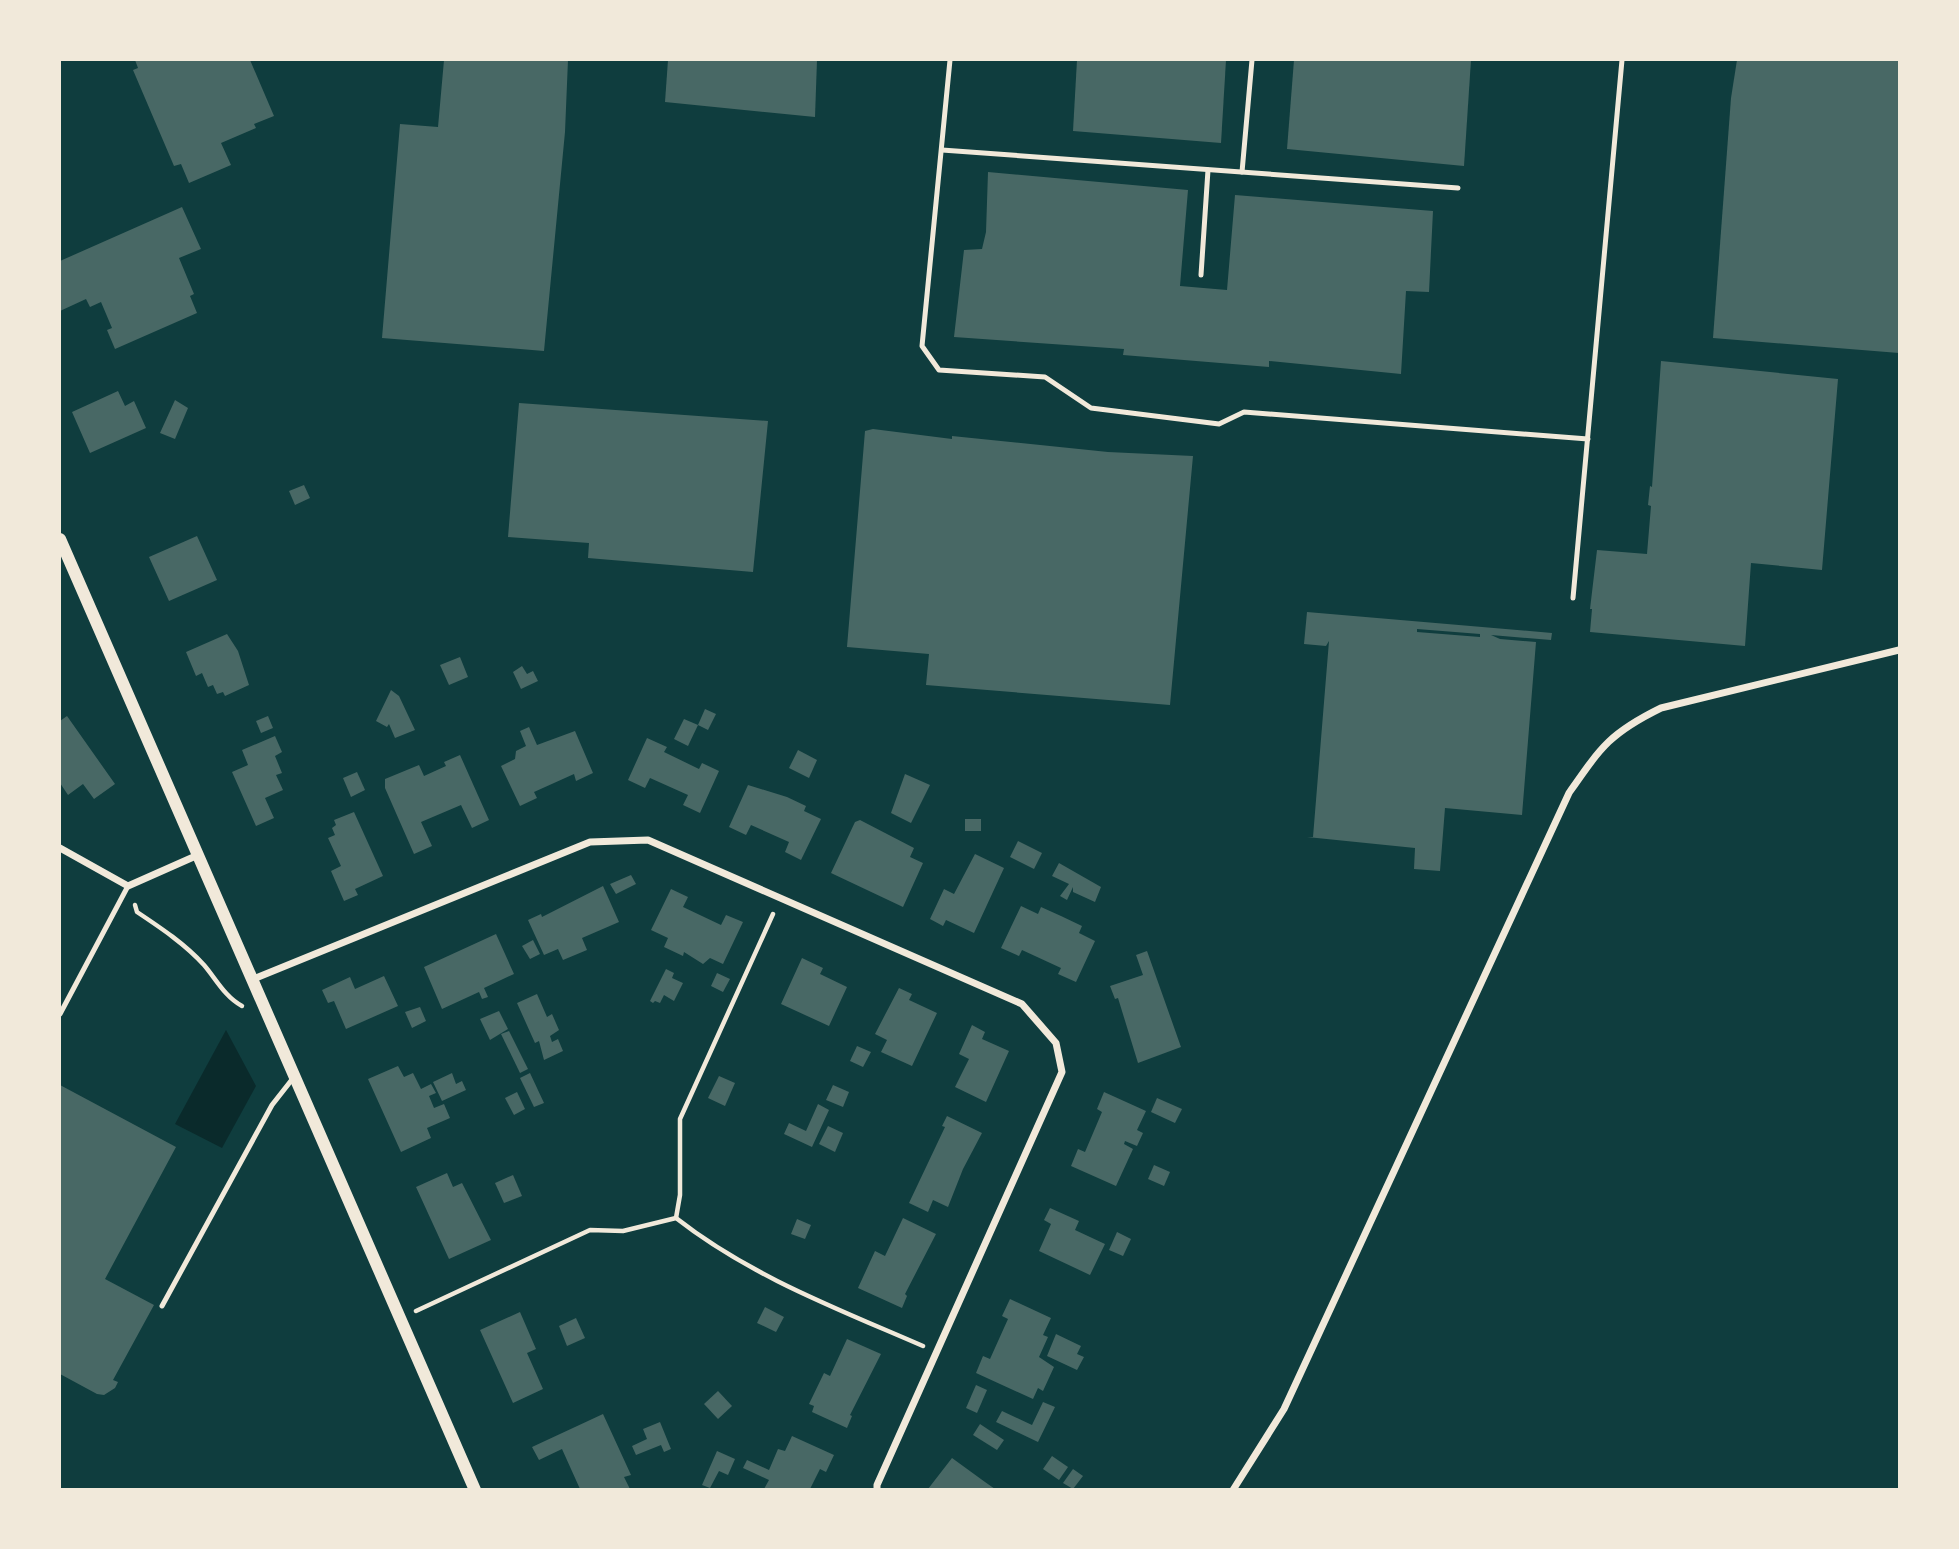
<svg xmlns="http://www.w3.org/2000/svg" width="1959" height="1549" viewBox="0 0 1959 1549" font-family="'Nunito Sans',sans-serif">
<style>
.water{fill:#0a2a2b}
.building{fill:#486865;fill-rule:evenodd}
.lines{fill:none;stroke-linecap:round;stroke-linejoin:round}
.path{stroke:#f1e9da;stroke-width:4.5}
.service{stroke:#f1e9da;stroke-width:5}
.minor{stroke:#f1e9da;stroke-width:7}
.tertiary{stroke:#f1e9da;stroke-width:12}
</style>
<rect width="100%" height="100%" fill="#0f3d3e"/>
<polygon class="water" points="226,1030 256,1086 222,1148 175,1124"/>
<g class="building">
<polygon points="135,60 250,60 274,116 254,124 256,128 221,143 231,165 189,183 181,164 174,166 133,70 138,68"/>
<polygon points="444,60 568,60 565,132 544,351 382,338 400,124 438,127"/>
<polygon points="668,60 817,60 815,117 665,102"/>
<polygon points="1077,60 1226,60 1221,143 1073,131"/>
<polygon points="1294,60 1471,60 1464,166 1287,149"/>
<polygon points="1737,60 1899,60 1899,353 1713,338 1731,98"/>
<polygon points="988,172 1188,190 1180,286 1227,290 1235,195 1433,211 1429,292 1406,291 1401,374 1269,361 1269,367 1123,355 1124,349 954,337 964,250 982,249 986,232"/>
<polygon points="182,207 201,249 179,258 194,294 190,296 197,313 115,349 107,330 112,328 101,302 90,307 86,299 60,311 60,261"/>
<polygon points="1661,361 1838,379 1822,570 1751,563 1745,646 1590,632 1592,609 1590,609 1597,550 1647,554 1651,506 1648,505 1650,486 1652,487"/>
<polygon points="118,391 125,406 134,401 146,428 90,453 72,412"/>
<polygon points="175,400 188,408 175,439 160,433"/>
<polygon points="519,403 768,421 753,572 588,558 589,543 508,537"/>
<polygon points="873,429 952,439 952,436 1108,452 1193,456 1170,705 926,685 929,654 847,647 865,431"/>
<polygon points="304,485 310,498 295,505 289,491"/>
<polygon points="197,536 217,580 169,601 149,557"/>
<path d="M1307 612 1552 633 1551 640 1491 635 1500 639 1536 642 1522 815 1445 808 1440 871 1414 869 1415 848 1307 837H1313L1329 641 1326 646 1304 644ZM1417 629 1480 634V637L1417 632Z"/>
<polygon points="227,634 238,651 249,685 225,696 223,692 217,694 213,685 208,687 202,673 196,676 186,652"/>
<polygon points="460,657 468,677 449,685 440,665"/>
<polygon points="522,666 527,674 533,671 538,681 521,689 513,672"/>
<polygon points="391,690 399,696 415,730 395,738 389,724 387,727 376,721"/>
<polygon points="705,709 716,714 708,730 698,725"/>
<polygon points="67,716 115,784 94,799 83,784 68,795 60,783 60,721"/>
<polygon points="268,716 273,728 261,733 256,721"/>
<polygon points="684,719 698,725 688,746 674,739"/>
<polygon points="529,727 537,745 575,731 593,773 576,781 574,774 534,792 537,798 520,806 501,766 515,759 516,751 526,746 520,731"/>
<polygon points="275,736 282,752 275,756 282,773 276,775 283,790 265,798 274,818 256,826 232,772 248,765 242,750"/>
<polygon points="647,738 667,747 664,752 699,769 702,763 719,771 700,813 683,805 688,795 650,778 645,788 628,780"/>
<polygon points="798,750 817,760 809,778 789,768"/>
<polygon points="460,755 489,820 472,828 461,805 421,822 432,846 414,854 385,788 385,779 419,765 424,776 446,766 444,762"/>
<polygon points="357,772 365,790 351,797 343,778"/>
<polygon points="905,774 930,785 911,823 891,813"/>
<polygon points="748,785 787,797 806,806 804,811 821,819 801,860 785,852 789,842 751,825 746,835 729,827"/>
<polygon points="354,812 383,876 355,889 358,895 344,901 331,871 341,866 328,838 335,835 332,828 336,825 334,820"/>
<rect x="965" y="819" width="16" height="12"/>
<polygon points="860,820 914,848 910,857 923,863 903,907 831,873 855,822"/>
<polygon points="1018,841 1042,853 1034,869 1010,857"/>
<polygon points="975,854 1004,868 974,933 946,920 943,926 930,919 944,889 954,894"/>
<polygon points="1059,863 1101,887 1095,902 1073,892 1073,887 1067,900 1060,896 1069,884 1052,876"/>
<polygon points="631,875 636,884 616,894 610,884"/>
<polygon points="603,886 619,922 582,938 587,950 563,960 558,949 544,955 528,920 541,914 542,917"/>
<polygon points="671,889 688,897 683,907 721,925 726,915 743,922 723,964 710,958 703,964 684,952 683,956 664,947 668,938 651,930"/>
<polygon points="1021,906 1038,914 1041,907 1061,916 1082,926 1079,933 1095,941 1076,982 1058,974 1061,968 1022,950 1019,956 1001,948"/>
<polygon points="496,934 514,974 484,988 488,997 482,999 479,992 442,1009 424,967"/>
<polygon points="533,940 540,954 530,959 522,946"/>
<polygon points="1147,951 1181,1047 1138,1063 1118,998 1115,999 1110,986 1143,975 1136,955"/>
<polygon points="802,958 823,968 820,974 847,987 829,1026 781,1004"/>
<polygon points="666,969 674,973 672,978 683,983 674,1001 664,995 660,1003 655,1001 653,1003 650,1001"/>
<polygon points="717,973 730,979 723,992 711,986"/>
<polygon points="384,976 398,1006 346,1029 334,1001 328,1003 322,990 350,977 355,989"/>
<polygon points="899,988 912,994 909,1000 937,1013 912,1066 881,1052 887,1040 875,1034"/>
<polygon points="537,994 547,1017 552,1014 559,1030 550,1036 552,1042 558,1039 563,1051 544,1060 539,1041 535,1043 517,1003"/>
<polygon points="420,1007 426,1021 412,1028 405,1012"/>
<polygon points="499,1011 508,1029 490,1040 480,1019"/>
<polygon points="972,1025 985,1032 982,1039 1009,1051 986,1102 955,1087 969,1059 959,1054"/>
<polygon points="509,1031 528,1069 520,1073 501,1034"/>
<polygon points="857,1046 871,1052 863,1067 850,1061"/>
<polygon points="398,1066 404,1077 413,1073 421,1089 431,1084 436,1093 429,1096 434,1108 444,1104 450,1118 427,1128 431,1138 401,1152 368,1079"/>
<polygon points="452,1073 456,1084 462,1081 466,1090 442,1101 433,1082"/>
<polygon points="530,1073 544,1103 534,1107 520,1078"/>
<polygon points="719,1076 735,1083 725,1106 708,1098"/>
<polygon points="60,1085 176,1147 105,1279 154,1305 113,1380 118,1382 115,1388 104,1395 97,1394 60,1374"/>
<polygon points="833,1085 849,1092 843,1107 826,1100"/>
<polygon points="517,1092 525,1109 514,1115 505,1098"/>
<polygon points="1104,1092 1146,1111 1137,1130 1143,1133 1137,1146 1125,1141 1124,1144 1133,1149 1116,1186 1071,1166 1078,1149 1085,1152 1102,1112 1097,1109"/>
<polygon points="1157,1098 1182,1109 1175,1123 1151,1112"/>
<polygon points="818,1104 829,1110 812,1147 784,1134 789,1123 806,1131"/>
<polygon points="947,1116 982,1133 963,1169 948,1207 933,1200 928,1212 909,1203 945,1127 942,1126"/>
<polygon points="828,1126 843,1133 835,1152 819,1144"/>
<polygon points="1154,1165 1170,1172 1164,1186 1148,1179"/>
<polygon points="447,1173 453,1187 462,1183 491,1240 449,1259 416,1187"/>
<polygon points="513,1175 522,1196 504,1203 495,1183"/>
<polygon points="1050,1208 1079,1221 1075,1230 1105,1244 1090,1275 1039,1251 1051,1224 1044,1220"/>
<polygon points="903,1218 936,1234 905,1294 907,1296 902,1308 858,1288 875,1251 885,1256"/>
<polygon points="797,1219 811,1225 805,1239 791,1234"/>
<polygon points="1117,1232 1131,1239 1123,1256 1109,1250"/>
<polygon points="1010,1299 1051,1318 1043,1335 1048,1337 1039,1357 1054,1367 1043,1391 1038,1388 1033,1399 976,1373 983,1356 990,1359 1008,1319 1002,1316"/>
<polygon points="765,1307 784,1317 776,1332 757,1323"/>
<polygon points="520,1312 536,1349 527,1353 543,1389 513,1403 480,1330"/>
<polygon points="576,1318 585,1338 567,1346 559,1326"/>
<polygon points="1056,1334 1081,1346 1077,1354 1084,1357 1077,1370 1047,1356"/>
<polygon points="847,1339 881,1354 850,1415 852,1416 847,1428 812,1412 814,1406 809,1404 824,1373 830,1376"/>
<polygon points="976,1385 987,1390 977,1413 966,1408"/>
<polygon points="718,1391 732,1406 718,1419 704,1404"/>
<polygon points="1043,1402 1055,1407 1038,1442 996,1422 1002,1411 1032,1425"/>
<polygon points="603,1414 631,1475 624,1477 630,1489 580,1489 562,1449 539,1460 532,1447"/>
<polygon points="660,1422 671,1449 664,1452 661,1445 636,1455 632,1446 647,1439 643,1429"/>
<polygon points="980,1424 1004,1440 997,1450 973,1435"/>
<polygon points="792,1436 834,1455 826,1472 820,1469 810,1489 764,1489 769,1480 743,1468 747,1460 769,1470 778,1449 785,1451"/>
<polygon points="717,1451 735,1459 728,1475 719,1471 710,1488 702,1485"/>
<polygon points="1052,1456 1068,1467 1059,1480 1043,1469"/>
<polygon points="952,1458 985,1482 995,1489 928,1489"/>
<polygon points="1073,1469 1083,1476 1073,1489 1063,1483"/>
</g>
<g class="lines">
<g class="path">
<path d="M135 905 137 912C161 928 185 944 204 965 216 979 225 997 242 1006"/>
<polyline points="676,1218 680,1195 680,1119 773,914"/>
<path d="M416 1311 590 1230 623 1231 676 1218C750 1276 838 1309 923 1346"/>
</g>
<g class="service">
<polyline points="950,60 922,346 939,370 1045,377 1091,408 1219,424 1244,412 1588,439"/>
<polyline points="942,150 1458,188"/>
<polyline points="1242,172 1252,60"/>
<polyline points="1201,275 1208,170"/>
<polyline points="1573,598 1622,60"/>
<polyline points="60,1014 128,886"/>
<polyline points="162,1306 272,1105 294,1077"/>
</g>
<g class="minor">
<polyline points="60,848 128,886 198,855"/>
<polyline points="251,980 590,842 648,840 1022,1004 1056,1043 1062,1072 877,1485 877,1490"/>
<path d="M1233 1490 1284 1409 1569 793C1601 747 1610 733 1661 708L1899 650"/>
</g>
<polyline class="tertiary" points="60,539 475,1490"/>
</g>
<rect width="1959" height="1549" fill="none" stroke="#f1e9da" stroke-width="122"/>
</svg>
